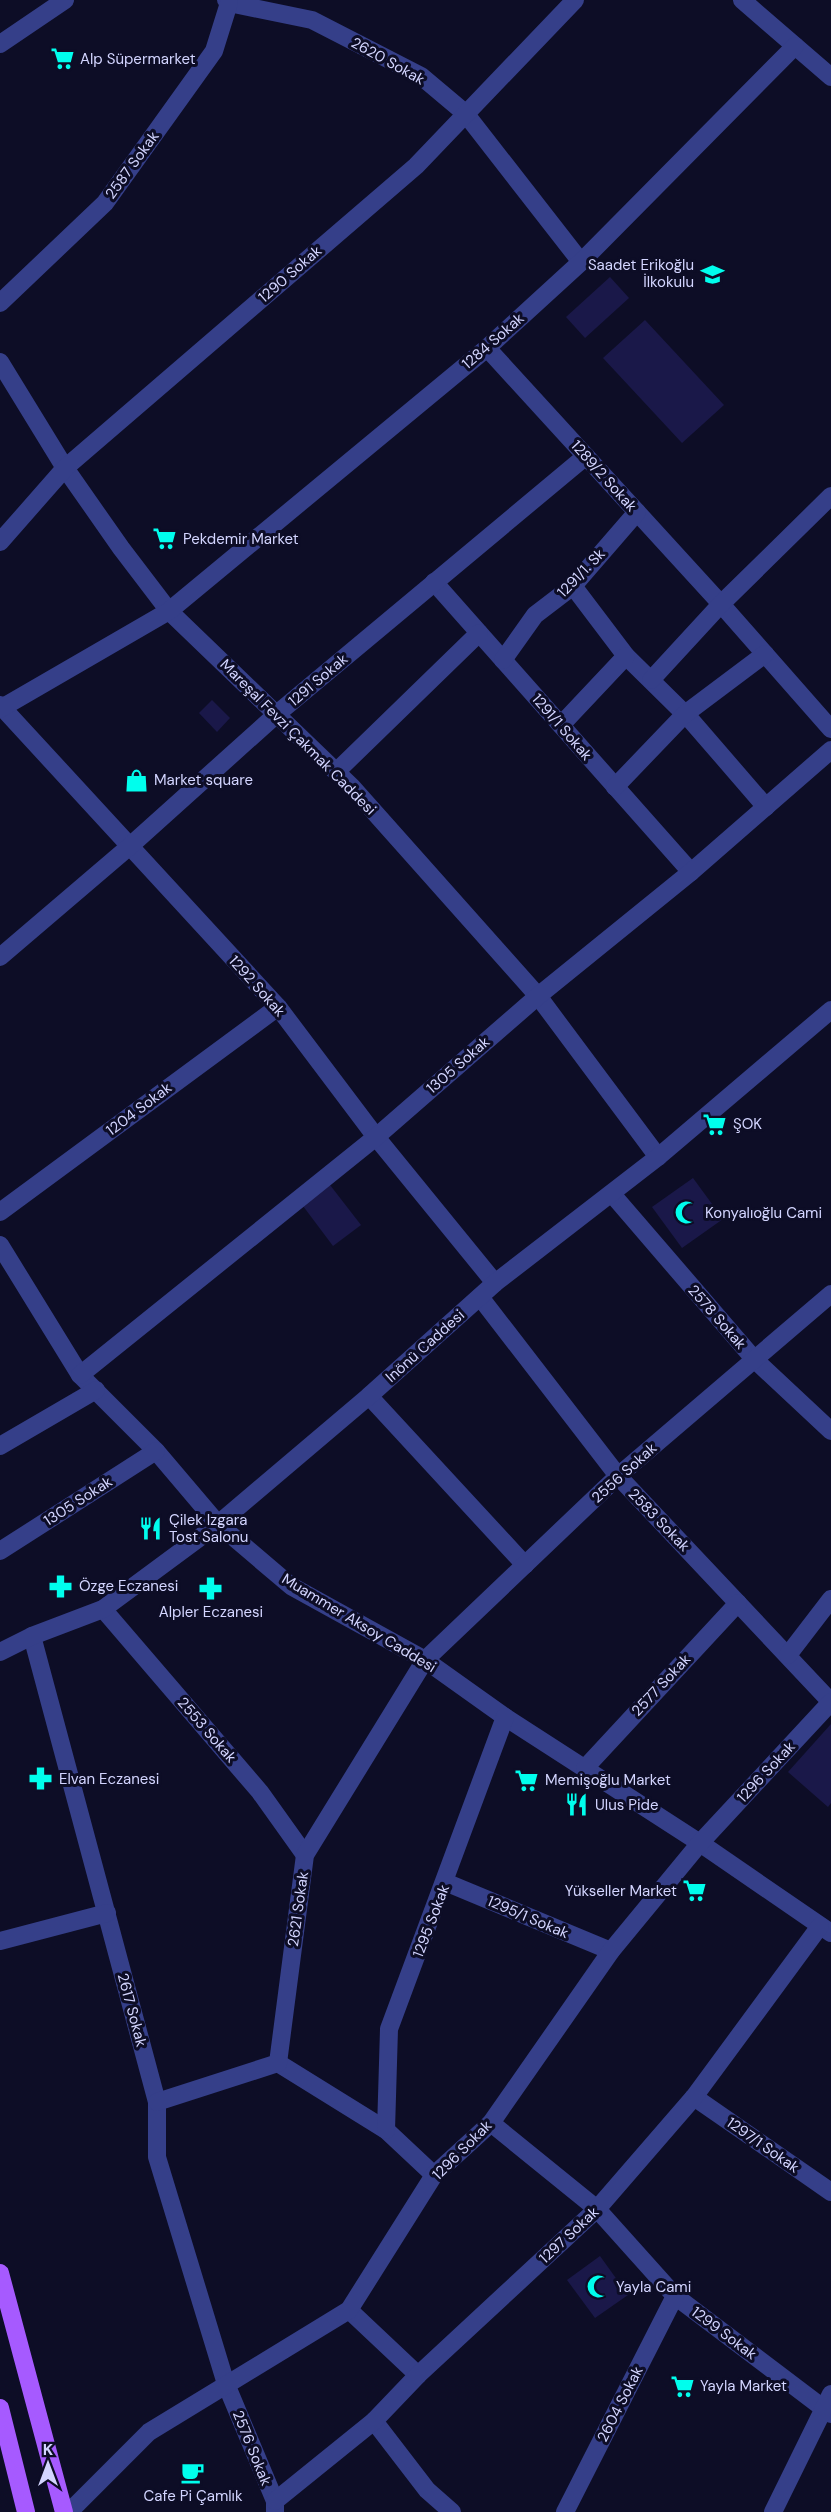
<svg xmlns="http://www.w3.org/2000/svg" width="831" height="2512" viewBox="0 0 831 2512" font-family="'DM Sans',sans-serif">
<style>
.building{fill:#1a1849}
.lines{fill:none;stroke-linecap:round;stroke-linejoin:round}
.minor{stroke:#353f89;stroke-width:18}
.major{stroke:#a65aff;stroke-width:18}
.labels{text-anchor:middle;stroke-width:6;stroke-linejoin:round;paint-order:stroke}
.poi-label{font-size:15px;fill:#d3d5ff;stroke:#0d0d26;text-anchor:start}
.street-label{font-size:15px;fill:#d3d5ff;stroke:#0d0d26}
</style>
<rect width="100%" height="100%" fill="#0d0d26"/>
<g class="building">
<polygon points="610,277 629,298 585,338 566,317"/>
<polygon points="645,320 724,405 682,443 603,358"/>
<polygon points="212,700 230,718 217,732 199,713"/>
<polygon points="693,1178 723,1219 682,1248 652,1207"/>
<polygon points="330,1185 361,1225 333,1246 303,1206"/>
<polygon points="831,1724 831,1803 828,1807 788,1772"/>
<polygon points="600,2256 628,2295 595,2318 567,2280"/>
</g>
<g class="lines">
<g class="minor">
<polyline points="226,0 229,3 312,20 421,76 465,113 581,262"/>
<polyline points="742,0 831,77"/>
<polyline points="0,44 65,0"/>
<polyline points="0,303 105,203 214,51 229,3"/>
<polyline points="487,348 721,604 831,729"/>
<polyline points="0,362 65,468 121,548 169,611 352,787 538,996 658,1157"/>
<polyline points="0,542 65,468 416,166 575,0"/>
<polyline points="434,582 691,872"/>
<polyline points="573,586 626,656 689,718 766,807"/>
<polyline points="503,660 535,615 573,586 637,512"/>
<polyline points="651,680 721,604 831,496"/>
<polyline points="0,705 278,1007 376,1137 495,1283"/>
<polyline points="0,709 169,611 487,348 581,262 795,46"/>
<polyline points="561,725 626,656"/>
<polyline points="337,771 479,633"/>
<polyline points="615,787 685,714 765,654"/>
<polyline points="0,957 130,846 278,713 586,456"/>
<polyline points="612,1194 754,1359 831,1431"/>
<polyline points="0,1212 278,1007"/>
<polyline points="0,1245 80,1375 156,1451 218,1524 291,1586 425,1660 505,1717 700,1843 831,1933"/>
<polyline points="480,1297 618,1476 831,1702"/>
<polyline points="80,1375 376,1137 538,996 691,872 831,750"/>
<polyline points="369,1396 525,1565"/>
<polyline points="0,1446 96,1390"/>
<polyline points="0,1551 156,1451"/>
<polyline points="103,1609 260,1792 305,1855"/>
<polyline points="32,1636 157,2102 157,2157 226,2384 275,2501 275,2512"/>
<polyline points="0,1652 32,1636 103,1609 218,1524 369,1396 495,1283 658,1157 831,1010"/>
<polyline points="788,1655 831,1599"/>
<polyline points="585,1768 738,1603"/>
<polyline points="445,1882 611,1951"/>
<polyline points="0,1941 107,1913"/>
<polyline points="278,2063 386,2130 434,2175"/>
<polyline points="694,2097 831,2192"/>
<polyline points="157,2102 278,2063 305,1855 425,1660 618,1476 831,1294"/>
<polyline points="491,2123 597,2209 675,2296 831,2414"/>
<polyline points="386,2130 389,2029 505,1717"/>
<polyline points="349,2310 418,2375"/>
<polyline points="374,2421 427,2490 452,2512"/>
<polyline points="275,2501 374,2421 418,2375 597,2209 694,2097 820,1926"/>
<polyline points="69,2512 149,2432 349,2310 434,2175 491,2123 611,1951 700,1843 831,1702"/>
<polyline points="565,2512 675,2296"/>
<polyline points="773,2512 831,2394"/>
</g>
<g class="major">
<polyline points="0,2273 64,2512"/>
<polyline points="0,2408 26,2512"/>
</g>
</g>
<defs>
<symbol id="supermarket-bare" viewBox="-9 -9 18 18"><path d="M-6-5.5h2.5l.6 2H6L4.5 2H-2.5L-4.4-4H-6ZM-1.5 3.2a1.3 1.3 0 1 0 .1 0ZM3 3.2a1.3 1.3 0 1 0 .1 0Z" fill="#00feed" stroke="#0d0d26" stroke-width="2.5" paint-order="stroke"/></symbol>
<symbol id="school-bare" viewBox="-9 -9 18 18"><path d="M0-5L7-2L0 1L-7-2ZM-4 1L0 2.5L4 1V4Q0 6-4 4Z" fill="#00feed" stroke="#0d0d26" stroke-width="2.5" paint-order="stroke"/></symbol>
<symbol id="shop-bare" viewBox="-9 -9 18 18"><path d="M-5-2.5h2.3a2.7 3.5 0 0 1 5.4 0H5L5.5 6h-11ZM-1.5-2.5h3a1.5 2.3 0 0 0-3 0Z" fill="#00feed" stroke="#0d0d26" stroke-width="2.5" paint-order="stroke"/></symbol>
<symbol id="mosque-bare" viewBox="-9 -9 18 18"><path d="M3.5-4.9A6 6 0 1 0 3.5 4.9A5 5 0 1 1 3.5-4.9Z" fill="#00feed" stroke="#0d0d26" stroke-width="2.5" paint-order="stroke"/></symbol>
<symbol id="restaurant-bare" viewBox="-9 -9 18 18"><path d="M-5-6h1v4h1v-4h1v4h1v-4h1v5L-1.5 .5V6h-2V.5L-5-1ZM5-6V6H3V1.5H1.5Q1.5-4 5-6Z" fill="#00feed" stroke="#0d0d26" stroke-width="2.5" paint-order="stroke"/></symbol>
<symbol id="pharmacy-bare" viewBox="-9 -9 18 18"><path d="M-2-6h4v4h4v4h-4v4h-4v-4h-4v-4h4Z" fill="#00feed" stroke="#0d0d26" stroke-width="2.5" paint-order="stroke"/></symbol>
<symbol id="cafe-bare" viewBox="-9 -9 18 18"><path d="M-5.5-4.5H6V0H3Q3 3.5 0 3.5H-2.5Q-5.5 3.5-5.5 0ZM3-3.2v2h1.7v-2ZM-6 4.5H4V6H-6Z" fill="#00feed" stroke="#0d0d26" stroke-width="2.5" paint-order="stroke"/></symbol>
</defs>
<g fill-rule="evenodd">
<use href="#supermarket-bare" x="46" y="42" width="33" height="33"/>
<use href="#school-bare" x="696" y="258" width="33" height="33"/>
<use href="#supermarket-bare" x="148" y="522" width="33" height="33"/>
<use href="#shop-bare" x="120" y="764" width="33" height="33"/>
<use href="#supermarket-bare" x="698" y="1108" width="33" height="33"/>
<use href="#mosque-bare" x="670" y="1196" width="33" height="33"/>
<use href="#restaurant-bare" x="134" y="1512" width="33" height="33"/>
<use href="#pharmacy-bare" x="44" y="1570" width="33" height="33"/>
<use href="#pharmacy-bare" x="194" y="1572" width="33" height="33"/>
<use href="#pharmacy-bare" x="24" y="1762" width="33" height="33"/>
<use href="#supermarket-bare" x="510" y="1764" width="33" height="33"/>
<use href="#restaurant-bare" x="560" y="1788" width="33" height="33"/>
<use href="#supermarket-bare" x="678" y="1874" width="33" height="33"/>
<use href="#mosque-bare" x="582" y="2270" width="33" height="33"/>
<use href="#supermarket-bare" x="666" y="2370" width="33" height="33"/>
<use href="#cafe-bare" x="176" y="2456" width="33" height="33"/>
</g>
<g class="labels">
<g class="poi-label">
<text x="80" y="64">Alp Süpermarket</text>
<text x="694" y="270" text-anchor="end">Saadet Erikoğlu<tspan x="694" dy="17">İlkokulu</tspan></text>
<text x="183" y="544">Pekdemir Market</text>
<text x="154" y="785">Market square</text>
<text x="733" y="1129">ŞOK</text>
<text x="705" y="1218">Konyalıoğlu Cami</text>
<text x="169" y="1525">Çilek Izgara<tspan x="169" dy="17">Tost Salonu</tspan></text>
<text x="79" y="1591">Özge Eczanesi</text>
<text x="211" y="1617" text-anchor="middle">Alpler Eczanesi</text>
<text x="59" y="1784">Elvan Eczanesi</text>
<text x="545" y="1785">Memişoğlu Market</text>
<text x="595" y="1810">Ulus Pide</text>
<text x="677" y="1896" text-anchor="end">Yükseller Market</text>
<text x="616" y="2292">Yayla Cami</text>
<text x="700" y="2391">Yayla Market</text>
<text x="193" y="2501" text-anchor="middle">Cafe Pi Çamlık</text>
</g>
<g class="street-label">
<text transform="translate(388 61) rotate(29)" y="5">2620 Sokak</text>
<text transform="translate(132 165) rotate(-54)" y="5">2587 Sokak</text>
<text transform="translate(290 274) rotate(-41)" y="5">1290 Sokak</text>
<text transform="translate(493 341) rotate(-41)" y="5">1284 Sokak</text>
<text transform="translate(604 476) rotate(48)" y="5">1289/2 Sokak</text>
<text transform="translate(581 573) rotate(-46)" y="5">1291/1. Sk</text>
<text transform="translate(318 680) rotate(-40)" y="5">1291 Sokak</text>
<text transform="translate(562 727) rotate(49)" y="5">1291/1 Sokak</text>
<text transform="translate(298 737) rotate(45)" y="5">Mareşal Fevzi Çakmak Caddesi</text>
<text transform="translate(257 986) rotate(48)" y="5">1292 Sokak</text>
<text transform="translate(458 1065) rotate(-41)" y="5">1305 Sokak</text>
<text transform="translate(139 1109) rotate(-37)" y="5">1204 Sokak</text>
<text transform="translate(717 1317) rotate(49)" y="5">2578 Sokak</text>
<text transform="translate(425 1346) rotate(-42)" y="5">Inönü Caddesi</text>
<text transform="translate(624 1473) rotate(-42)" y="5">2556 Sokak</text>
<text transform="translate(78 1501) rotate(-33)" y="5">1305 Sokak</text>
<text transform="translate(659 1520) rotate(46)" y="5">2583 Sokak</text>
<text transform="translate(359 1623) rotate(31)" y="5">Muammer Aksoy Caddesi</text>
<text transform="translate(661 1685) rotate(-47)" y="5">2577 Sokak</text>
<text transform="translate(207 1730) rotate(49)" y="5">2553 Sokak</text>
<text transform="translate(766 1772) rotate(-47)" y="5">1296 Sokak</text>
<text transform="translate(298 1909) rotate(-82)" y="5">2621 Sokak</text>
<text transform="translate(528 1917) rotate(23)" y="5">1295/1 Sokak</text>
<text transform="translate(431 1921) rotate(-69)" y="5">1295 Sokak</text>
<text transform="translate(132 2010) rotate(75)" y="5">2617 Sokak</text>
<text transform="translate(763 2145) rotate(35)" y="5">1297/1 Sokak</text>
<text transform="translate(462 2150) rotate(-45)" y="5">1296 Sokak</text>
<text transform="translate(569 2235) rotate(-43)" y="5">1297 Sokak</text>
<text transform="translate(724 2333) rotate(37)" y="5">1299 Sokak</text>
<text transform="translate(620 2404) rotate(-63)" y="5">2604 Sokak</text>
<text transform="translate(252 2448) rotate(68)" y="5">2576 Sokak</text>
</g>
</g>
<g transform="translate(48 2464)" stroke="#0d0d26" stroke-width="4.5" paint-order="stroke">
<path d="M0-4.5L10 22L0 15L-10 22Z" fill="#d3d5ff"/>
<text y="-9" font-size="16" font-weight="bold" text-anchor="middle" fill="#d3d5ff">K</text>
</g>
</svg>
